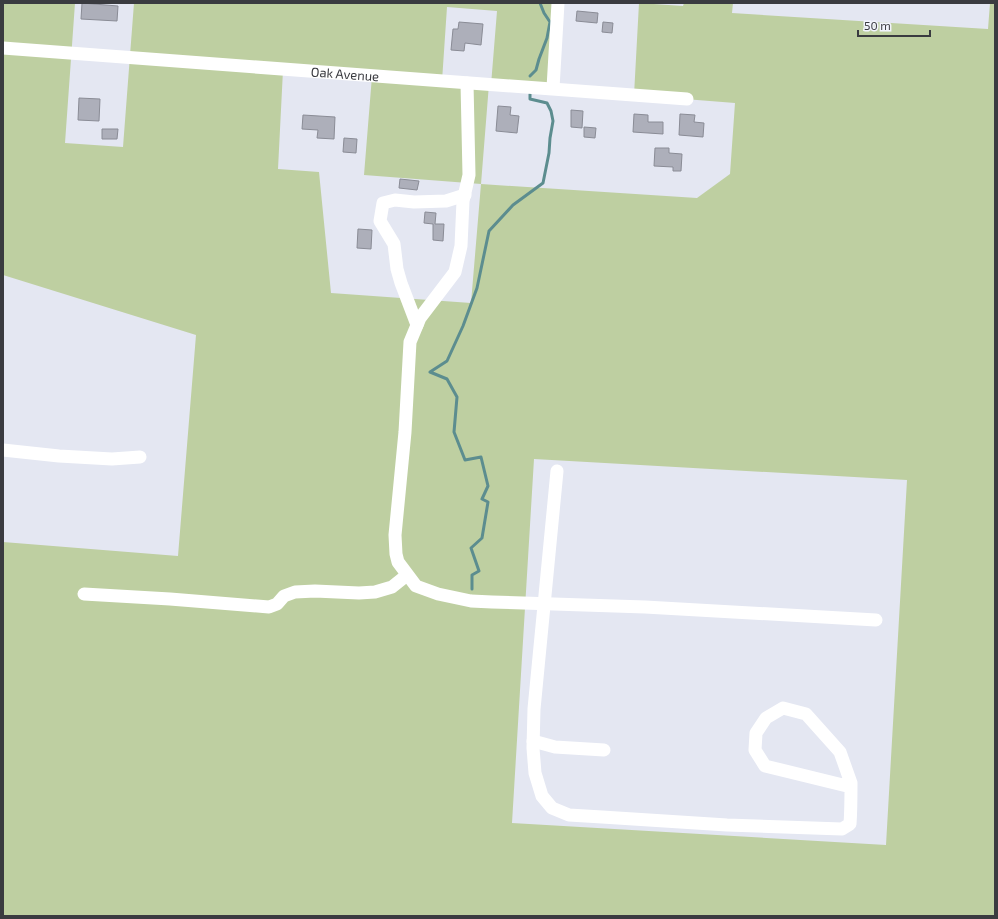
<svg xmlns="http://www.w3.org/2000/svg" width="998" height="919" viewBox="0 0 998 919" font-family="'Exo 2',sans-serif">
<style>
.green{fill:#becfa1;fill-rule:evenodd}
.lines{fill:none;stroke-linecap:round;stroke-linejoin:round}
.stream{stroke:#5c8d8f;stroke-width:3}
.building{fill:#adafba;stroke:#8a8c96}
.minor{stroke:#fff;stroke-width:13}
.labels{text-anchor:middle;stroke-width:3.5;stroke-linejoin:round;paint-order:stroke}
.street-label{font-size:13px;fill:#3a3b40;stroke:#f2f4fd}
</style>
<rect width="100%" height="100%" fill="#e4e7f2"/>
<path class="green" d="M3 3H75L65 143 123 147 134 3H558L553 88 491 85 497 11 447 7 442 81 489 84 481 184 697 198 730 174 735 103 634 95 639 3 683 6 684 3H733L732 13 988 29 990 3H995V916H3V542L178 556 196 335 3 275ZM283 70 372 76 364 175 481 184 471 303 331 293 319 172 278 169ZM534 459 907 480 886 845 512 823Z"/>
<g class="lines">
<g class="stream">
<polyline points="530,76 536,70 539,59 547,38 550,22 544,13 540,3"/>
<polyline points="472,589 472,575 479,571 471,548 482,538 488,502 482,499 488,486 481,457 465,460 454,432 457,397 447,379 430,372 447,361 463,326 477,288 489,231 513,205 543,183 549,153 550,138 553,121 551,111 547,103 530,99 530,94"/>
</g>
</g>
<g class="building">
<polygon points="82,3 118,6 117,21 81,19"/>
<polygon points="577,11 598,13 597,23 576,21"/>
<polygon points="459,22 483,24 481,45 465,43 464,51 451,50 453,29 458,29"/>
<polygon points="603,22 613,23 612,33 602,32"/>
<polygon points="79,98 100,99 99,121 78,120"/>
<polygon points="498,106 511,107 510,115 519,116 517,133 496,131"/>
<polygon points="571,110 583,111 582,128 571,127"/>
<polygon points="634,114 648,115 648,122 663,122 663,134 633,132"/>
<polygon points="680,114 695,115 694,122 704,123 703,137 679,135"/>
<polygon points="303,115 335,117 334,139 317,138 318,130 302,129"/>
<polygon points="584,127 596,128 595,138 584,137"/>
<polygon points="102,129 118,129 117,139 102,139"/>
<polygon points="344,138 357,139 356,153 343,152"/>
<polygon points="655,148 669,148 669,153 682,154 681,171 673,171 673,167 654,166"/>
<polygon points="400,179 419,181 417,190 399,188"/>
<polygon points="425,212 436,213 435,224 444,224 443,241 433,240 433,224 424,223"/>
<polygon points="358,229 372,230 371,249 357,248"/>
</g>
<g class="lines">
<g class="minor">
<path id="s1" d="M3 48C231 67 459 81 687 99"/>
<polyline points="467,83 469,175 463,201 461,246 455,272 420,318 410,342 405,432 395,535 396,554 398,562 416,586 438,594 471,601 492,602 645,607 876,620"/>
<polyline points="553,88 558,3"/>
<polyline points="417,325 401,283 397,269 394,244 380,221 383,203 395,200 414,202 446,201 465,195"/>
<polyline points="3,450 59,456 112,459 140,457"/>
<path d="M557 471 534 709 533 748 535 773 542 796 552 808 569 815 602 817 727 825 842 829 850 824C851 811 851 797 851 783L840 752 806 714 783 708 766 718 756 733 755 750 765 766 851 787"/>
<polyline points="84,594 170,599 269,607 277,604 284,596 295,592 315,591 359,593 375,592 392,587 407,575"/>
<polyline points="533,741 555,747 604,750"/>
</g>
</g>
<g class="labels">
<g class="street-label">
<text dy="5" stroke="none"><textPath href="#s1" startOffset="343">Oak Avenue</textPath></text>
</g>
</g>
<rect width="998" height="919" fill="none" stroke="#3a3b40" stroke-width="8"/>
<path d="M858 30v6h72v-6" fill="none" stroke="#3a3b40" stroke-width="2"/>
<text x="864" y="30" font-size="12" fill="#3a3b40" stroke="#f2f4fd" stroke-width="3" paint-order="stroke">50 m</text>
</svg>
